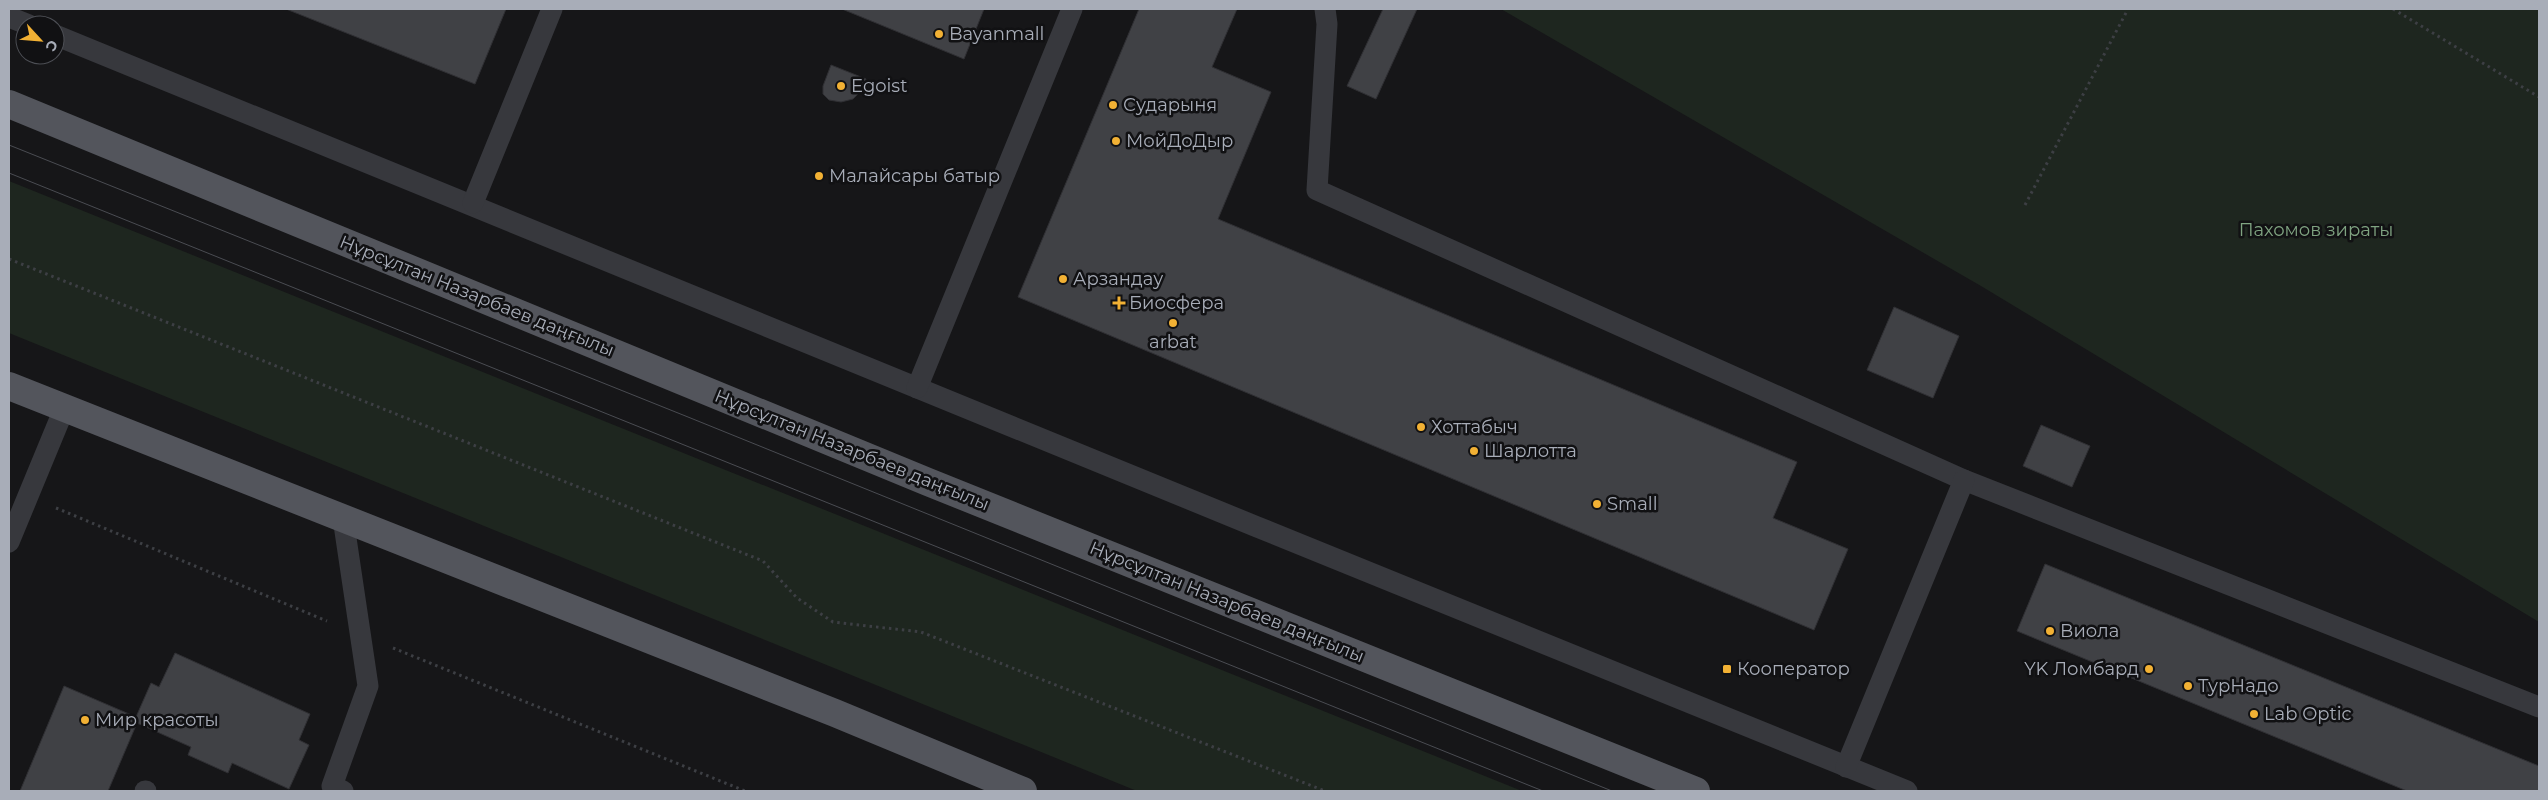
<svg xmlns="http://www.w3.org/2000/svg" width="2548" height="800" viewBox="0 0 2548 800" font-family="Montserrat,sans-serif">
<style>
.green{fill:#1e261f}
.building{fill:#404145;stroke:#303034}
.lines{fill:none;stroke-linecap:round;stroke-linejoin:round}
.path{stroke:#3d3f44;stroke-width:3;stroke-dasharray:2.5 4;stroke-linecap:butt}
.service{stroke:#37383d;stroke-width:21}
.primary{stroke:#53555c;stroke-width:28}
.tram{stroke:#4a4c52;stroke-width:1}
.poi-dot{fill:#f2b134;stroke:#111113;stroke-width:2}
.labels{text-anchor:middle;stroke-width:5;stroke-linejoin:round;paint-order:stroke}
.poi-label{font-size:18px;fill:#a8adb8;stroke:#111113;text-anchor:start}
.park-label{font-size:18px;fill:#7fa381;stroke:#111113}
.street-label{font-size:18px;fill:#a8adb8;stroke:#111113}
</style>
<rect width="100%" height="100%" fill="#161618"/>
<g class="green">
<polygon points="1501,9 2539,9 2539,622 1981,286"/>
<polygon points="9,181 1522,791 1137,791 9,333"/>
</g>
<g class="building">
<polygon points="286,9 506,9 475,84"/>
<polygon points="842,9 984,9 964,59"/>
<polygon points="1139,9 1237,9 1212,67 1271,92 1218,219 1797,462 1773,518 1848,549 1814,630 1018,297"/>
<polygon points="1383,9 1417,9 1376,99 1347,86"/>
<polygon points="831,65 866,79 861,91 853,99 841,102 829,100 823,94 823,86"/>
<polygon points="1894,307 1959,336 1933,398 1867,370"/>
<polygon points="2041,425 2090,446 2072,487 2023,466"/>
<polygon points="2045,564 2539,766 2539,791 2407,791 2017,631"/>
<polygon points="175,653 310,714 299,740 309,745 289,789 232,763 228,773 188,755 191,747 137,723 108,791 20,791 64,686 136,717 151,683 159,687"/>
</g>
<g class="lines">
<g class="path">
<polyline points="2393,9 2539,97"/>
<polyline points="2025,205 2128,9"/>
<polyline points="9,259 763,561 797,598 833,622 921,632 1325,791"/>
<polyline points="56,508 327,621"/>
<polyline points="393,648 745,791"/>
</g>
<g class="service">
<polyline points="1325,9 1327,24 1317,190 1964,480 2539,707"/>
<polyline points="9,17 29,25"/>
<path d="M55 35C674 284 1288 543 1907 791"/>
<polyline points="473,203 552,9"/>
<polyline points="917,388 1072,9"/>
<polyline points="9,542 64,409"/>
<polyline points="1846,767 1964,480"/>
<polyline points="145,791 146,791"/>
<polyline points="343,791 332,786 368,686 343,518"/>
</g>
<g class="primary">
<polyline points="9,104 928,482 1696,791"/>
<polyline points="9,386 835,713 1023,791"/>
</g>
<g class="tram">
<polyline points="9,145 688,417 1612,791"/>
<polyline points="9,173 1543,791"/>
</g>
</g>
<g class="poi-dot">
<circle cx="939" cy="34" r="5"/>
<circle cx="841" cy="86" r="5"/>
<circle cx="1113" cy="105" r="5"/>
<circle cx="1116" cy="141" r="5"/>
<circle cx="819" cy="176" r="5"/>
<circle cx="1063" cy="279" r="5"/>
<path d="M1116.5 295.5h5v5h5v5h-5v5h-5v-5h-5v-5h5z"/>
<circle cx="1173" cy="323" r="5"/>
<circle cx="1421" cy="427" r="5"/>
<circle cx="1474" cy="451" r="5"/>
<circle cx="1597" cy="504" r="5"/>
<circle cx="2050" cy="631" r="5"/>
<rect x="1722" y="664" width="10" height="10" rx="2.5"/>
<circle cx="2149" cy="669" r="5"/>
<circle cx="2188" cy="686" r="5"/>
<circle cx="2254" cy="714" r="5"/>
<circle cx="85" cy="720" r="5"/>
</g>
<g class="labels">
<g class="poi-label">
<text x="949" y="40">Bayanmall</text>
<text x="851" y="92">Egoist</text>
<text x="1123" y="111">Сударыня</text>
<text x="1126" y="147">МойДоДыр</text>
<text x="829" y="182">Малайсары батыр</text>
<text x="1073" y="285">Арзандау</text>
<text x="1129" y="309">Биосфера</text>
<text x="1173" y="348" text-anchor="middle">arbat</text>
<text x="1431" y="433">Хоттабыч</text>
<text x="1484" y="457">Шарлотта</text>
<text x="1607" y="510">Small</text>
<text x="2060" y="637">Виола</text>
<text x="1737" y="675">Кооператор</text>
<text x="2139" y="675" text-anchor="end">YK Ломбард</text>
<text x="2198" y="692">ТурНадо</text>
<text x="2264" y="720">Lab Optic</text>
<text x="95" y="726">Мир красоты</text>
</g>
<g class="park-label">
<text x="2316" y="236">Пахомов зираты</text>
</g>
<g class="street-label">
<text transform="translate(477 296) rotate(22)" y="6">Нұрсұлтан Назарбаев даңғылы</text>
<text transform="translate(852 450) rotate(22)" y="6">Нұрсұлтан Назарбаев даңғылы</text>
<text transform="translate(1227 602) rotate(22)" y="6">Нұрсұлтан Назарбаев даңғылы</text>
</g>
</g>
<rect width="2548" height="800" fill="none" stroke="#a8adb8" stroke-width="20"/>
<g transform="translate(40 40) rotate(116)"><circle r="24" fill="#111113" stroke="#4d4f55"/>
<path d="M0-4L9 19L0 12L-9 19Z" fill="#f2b134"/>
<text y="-8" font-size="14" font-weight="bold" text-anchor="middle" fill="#a8adb8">С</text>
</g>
</svg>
